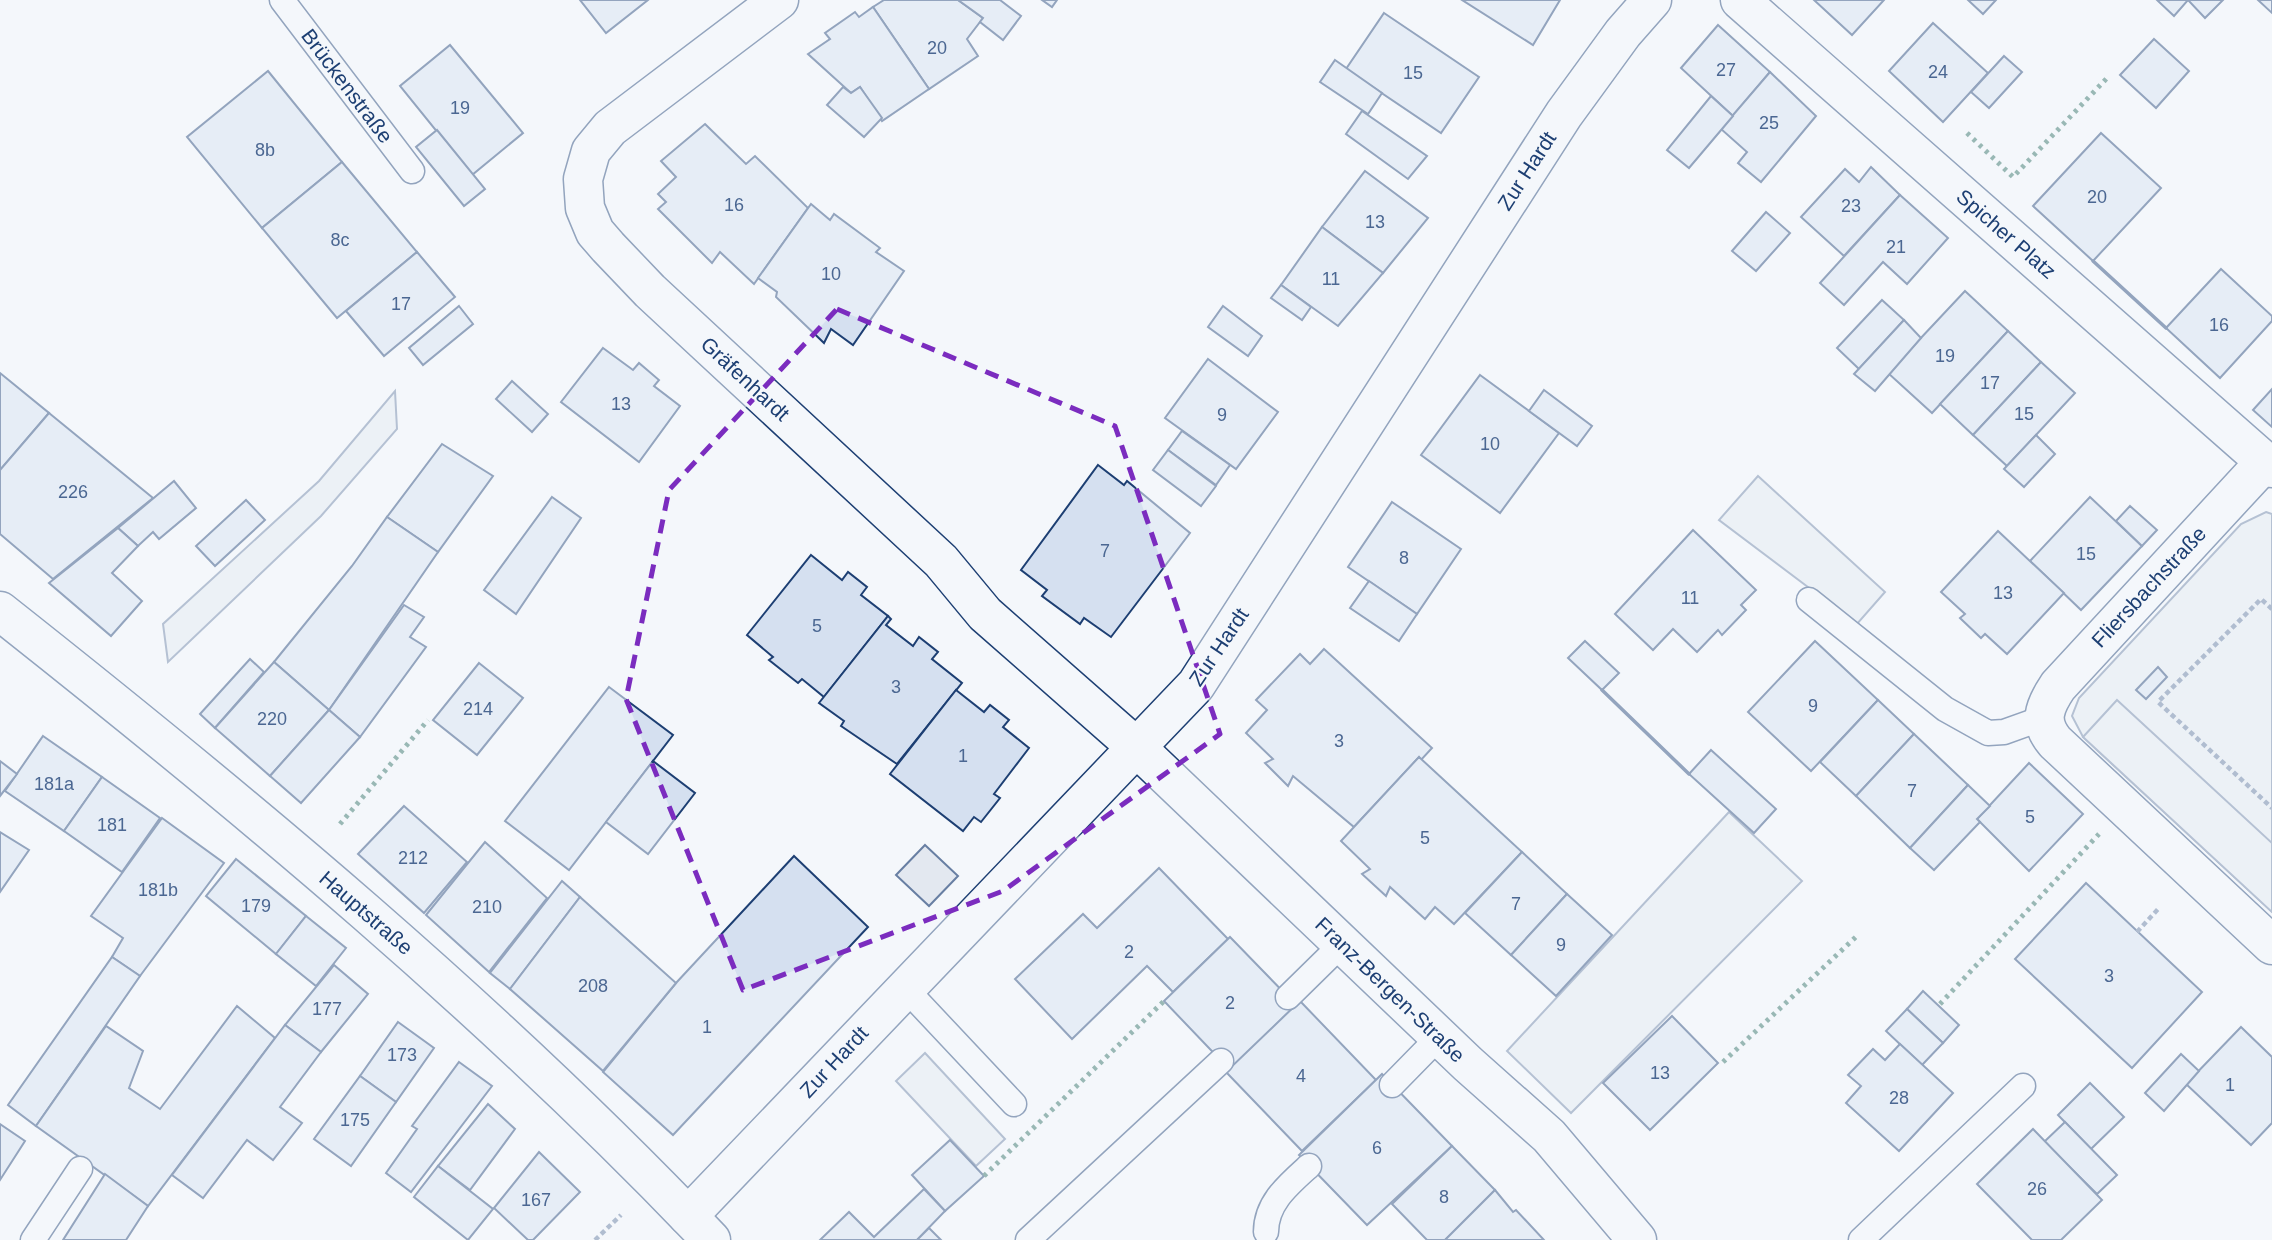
<svg xmlns="http://www.w3.org/2000/svg" width="2272" height="1240" viewBox="0 0 2272 1240" font-family="Arial,sans-serif">
<style>
.green{fill:#e3e9f0;stroke:#687fa3;stroke-width:2}
.parking{fill:#e3e8f0;stroke:#687fa3;stroke-width:2}
.building{fill:#d5e0f0;stroke:#1d3f73;stroke-width:2}
.lines{fill:none;stroke-linecap:round;stroke-linejoin:round}
.lane-casing{stroke:#1d3f73;stroke-width:27}
.street-casing{stroke:#1d3f73;stroke-width:41}
.primary-casing{stroke:#1d3f73;stroke-width:41}
.path{stroke:#5e769c;stroke-width:4.5;stroke-dasharray:5 3.5;stroke-linecap:butt}
.lane{stroke:#f4f7fb;stroke-width:24}
.street{stroke:#f4f7fb;stroke-width:38}
.primary{stroke:#f4f7fb;stroke-width:38}
.hedge{stroke:#2c6c60;stroke-width:5;stroke-dasharray:3.5 5;stroke-linecap:butt}
.wall{stroke:#1d3f73;stroke-width:3.5}
.marked{fill:none;stroke:#7b2cbf;stroke-width:5;stroke-dasharray:14 9;stroke-linejoin:round}
.labels{text-anchor:middle;stroke-width:5;stroke-linejoin:round;paint-order:stroke}
.number-label{font-size:18px;fill:#4b6792}
.street-label{font-size:21px;fill:#1d3f73;stroke:#f4f7fb}
</style>
<rect width="100%" height="100%" fill="#f4f7fb"/>
<g class="green">
<polygon points="1758,476 1885,592 1857,624 1719,520"/>
<polygon points="2266,512 2272,514 2272,912 2083,737 2072,716 2079,698 2241,524"/>
<polygon points="1729,812 1802,881 1571,1113 1507,1051"/>
</g>
<g class="parking">
<polygon points="395,391 397,429 321,516 168,662 163,624 319,481"/>
<polygon points="2117,700 2272,843 2272,912 2083,737"/>
<polygon points="925,845 958,876 929,906 896,875"/>
<polygon points="925,1053 1005,1139 976,1166 896,1081"/>
</g>
<g class="building">
<polygon points="580,0 648,0 606,33"/>
<polygon points="884,0 958,0 983,18 967,39 978,56 929,89 873,7"/>
<polygon points="958,0 1000,0 1021,16 1003,40 980,22 983,18"/>
<polygon points="1042,0 1057,0 1052,7"/>
<polygon points="1462,0 1560,0 1533,45"/>
<polygon points="1814,0 1884,0 1852,35"/>
<polygon points="1968,0 1996,0 1983,14"/>
<polygon points="2157,0 2188,0 2174,16"/>
<polygon points="2188,0 2223,0 2205,18"/>
<polygon points="2258,0 2272,0 2272,13"/>
<polygon points="873,7 929,89 882,121 860,87 851,93 808,54 830,39 825,33 855,12 859,17"/>
<polygon points="1384,13 1479,77 1441,133 1346,69"/>
<polygon points="1933,23 1988,73 1943,122 1889,71"/>
<polygon points="1718,25 1770,72 1733,116 1681,68"/>
<polygon points="2154,39 2189,71 2156,108 2120,75"/>
<polygon points="450,45 523,133 472,175 400,86"/>
<polygon points="2004,56 2022,72 1989,108 1971,92"/>
<polygon points="1335,60 1382,93 1368,114 1320,82"/>
<polygon points="268,71 342,162 262,228 187,137"/>
<polygon points="1770,72 1816,116 1761,182 1738,163 1747,152 1721,129"/>
<polygon points="843,87 851,93 860,87 882,118 864,137 827,105"/>
<polygon points="1711,96 1733,116 1689,168 1667,150"/>
<polygon points="1362,111 1427,156 1408,179 1346,134"/>
<polygon points="705,124 746,164 755,156 808,208 754,284 720,252 712,263 658,209 666,202 658,194 676,177 661,161"/>
<polygon points="437,130 485,189 464,206 416,147"/>
<polygon points="2101,133 2161,188 2093,261 2033,206"/>
<polygon points="342,162 417,252 337,318 262,228"/>
<polygon points="1871,167 1900,195 1844,256 1801,217 1845,169 1859,182"/>
<polygon points="1365,171 1428,218 1383,273 1322,227"/>
<polygon points="1900,195 1948,238 1907,284 1883,262 1844,305 1820,283"/>
<polygon points="811,204 830,220 834,214 880,248 876,252 904,271 853,345 831,329 824,343 776,297 777,292 758,278"/>
<polygon points="1766,212 1790,233 1756,271 1732,251"/>
<polygon points="1322,227 1383,273 1338,326 1281,285"/>
<polygon points="417,252 455,297 384,356 346,311"/>
<polygon points="2221,269 2272,316 2272,321 2220,378 2166,328"/>
<polygon points="1281,285 1311,307 1302,320 1271,298"/>
<polygon points="1965,291 2008,331 1932,413 1888,373"/>
<polygon points="1882,300 1904,320 1859,369 1837,348"/>
<polygon points="459,306 473,324 423,365 409,348"/>
<polygon points="1223,306 1262,336 1248,356 1208,327"/>
<polygon points="1904,320 1921,338 1875,391 1854,374"/>
<polygon points="2008,331 2041,362 1973,435 1940,404"/>
<polygon points="603,348 633,370 639,363 659,380 654,386 680,406 639,462 561,402"/>
<polygon points="1208,359 1278,412 1236,469 1165,418"/>
<polygon points="2041,362 2075,393 2007,466 1973,435"/>
<polygon points="0,373 49,413 0,470"/>
<polygon points="1480,375 1559,433 1500,513 1421,455"/>
<polygon points="512,381 548,414 532,432 496,399"/>
<polygon points="2272,389 2272,427 2253,410"/>
<polygon points="1544,390 1592,426 1577,446 1529,411"/>
<polygon points="49,413 153,498 53,579 0,534 0,470"/>
<polygon points="1182,431 1230,465 1216,485 1168,450"/>
<polygon points="2036,435 2055,454 2024,487 2004,469"/>
<polygon points="442,444 493,476 438,552 387,517"/>
<polygon points="1168,450 1216,486 1201,506 1153,470"/>
<polygon points="1098,465 1124,485 1127,481 1190,533 1111,637 1084,618 1080,624 1042,596 1047,590 1021,570"/>
<polygon points="174,481 196,508 159,539 153,532 138,546 118,528"/>
<polygon points="552,497 581,518 516,614 484,590"/>
<polygon points="2090,497 2142,546 2081,610 2030,561"/>
<polygon points="246,500 265,520 215,566 196,546"/>
<polygon points="1392,502 1461,549 1417,614 1348,567"/>
<polygon points="2130,506 2157,530 2142,546 2116,521"/>
<polygon points="387,517 438,552 329,710 274,662 352,566"/>
<polygon points="118,528 138,546 112,573 142,601 111,636 49,583"/>
<polygon points="1693,530 1756,590 1741,605 1746,610 1722,635 1718,630 1697,652 1673,629 1653,650 1615,614"/>
<polygon points="1998,531 2064,593 2007,654 1985,634 1981,638 1960,618 1965,614 1941,592"/>
<polygon points="811,555 842,580 848,572 867,587 861,595 888,616 824,697 802,679 798,683 769,660 773,657 747,635"/>
<polygon points="1369,581 1417,614 1399,641 1350,608"/>
<polygon points="404,605 424,617 410,637 426,647 360,737 329,710"/>
<polygon points="888,616 891,619 886,625 913,646 919,637 938,652 932,659 962,683 897,764 841,726 844,721 819,703"/>
<polygon points="1585,641 1619,673 1602,690 1568,658"/>
<polygon points="1815,641 1878,700 1811,771 1748,712"/>
<polygon points="1324,649 1432,748 1421,760 1419,757 1354,827 1293,776 1288,786 1265,763 1273,759 1246,733 1267,710 1256,700 1300,654 1310,664"/>
<polygon points="250,659 264,672 215,728 200,714"/>
<polygon points="274,662 329,710 270,776 215,728"/>
<polygon points="479,663 523,698 477,755 433,720"/>
<polygon points="2158,667 2167,677 2146,699 2136,690"/>
<polygon points="609,687 673,735 569,870 505,821"/>
<polygon points="956,690 984,712 990,705 1009,720 1003,727 1029,748 994,794 1000,798 981,822 974,817 963,831 890,774"/>
<polygon points="1878,700 1914,734 1856,796 1820,762"/>
<polygon points="329,710 360,737 301,803 270,776"/>
<polygon points="1914,734 1968,785 1910,848 1856,796"/>
<polygon points="43,736 102,777 64,831 5,791"/>
<polygon points="1711,750 1776,809 1754,833 1689,774"/>
<polygon points="1419,757 1522,852 1454,924 1435,907 1425,919 1390,887 1386,896 1362,874 1370,869 1341,841"/>
<polygon points="0,761 17,774 0,796"/>
<polygon points="653,761 695,793 648,854 606,822"/>
<polygon points="2029,763 2083,814 2029,871 1977,819"/>
<polygon points="102,777 160,818 122,872 64,831"/>
<polygon points="1968,785 1990,806 1977,819 1980,822 1934,870 1910,848"/>
<polygon points="404,806 467,862 424,913 358,854"/>
<polygon points="162,818 224,863 140,976 112,957 123,938 91,916"/>
<polygon points="0,832 29,850 0,892"/>
<polygon points="485,842 547,898 489,972 426,915"/>
<polygon points="1522,852 1567,894 1511,955 1465,913"/>
<polygon points="794,856 868,927 673,1135 603,1072 676,983"/>
<polygon points="236,859 306,916 276,954 206,896"/>
<polygon points="1159,868 1228,939 1173,992 1147,966 1072,1039 1015,979 1083,914 1097,928"/>
<polygon points="562,881 580,897 510,989 490,973"/>
<polygon points="2086,883 2202,992 2132,1068 2015,959"/>
<polygon points="1567,894 1612,935 1556,996 1511,955"/>
<polygon points="580,897 676,983 603,1071 510,989"/>
<polygon points="306,916 346,948 316,986 276,954"/>
<polygon points="1230,937 1296,1005 1230,1070 1164,1001"/>
<polygon points="112,957 140,976 36,1126 8,1105"/>
<polygon points="334,965 368,994 321,1052 285,1025"/>
<polygon points="1923,991 1959,1025 1943,1043 1907,1009"/>
<polygon points="1300,1001 1376,1080 1302,1151 1226,1072"/>
<polygon points="237,1006 275,1038 148,1206 36,1126 106,1026 143,1051 129,1088 160,1109"/>
<polygon points="1907,1009 1943,1043 1922,1065 1886,1031"/>
<polygon points="1672,1016 1718,1063 1650,1130 1603,1083"/>
<polygon points="398,1022 434,1048 396,1102 360,1076"/>
<polygon points="285,1025 321,1052 280,1107 302,1123 273,1160 247,1140 203,1198 172,1175"/>
<polygon points="2241,1027 2272,1057 2272,1123 2251,1145 2186,1084"/>
<polygon points="1900,1044 1953,1093 1899,1151 1846,1103 1861,1086 1848,1075 1873,1049 1885,1060"/>
<polygon points="2181,1054 2199,1071 2164,1111 2145,1093"/>
<polygon points="459,1062 492,1086 411,1192 386,1173 417,1129 412,1126"/>
<polygon points="1382,1074 1452,1146 1367,1225 1299,1155"/>
<polygon points="360,1076 396,1102 351,1166 314,1139"/>
<polygon points="2090,1083 2124,1117 2091,1149 2058,1115"/>
<polygon points="488,1104 515,1129 470,1190 438,1166"/>
<polygon points="2065,1122 2117,1175 2097,1194 2044,1142"/>
<polygon points="0,1124 25,1141 0,1180"/>
<polygon points="2033,1129 2102,1200 2061,1240 2032,1240 1977,1184"/>
<polygon points="950,1140 984,1176 945,1211 912,1175"/>
<polygon points="1452,1146 1495,1190 1445,1240 1427,1240 1392,1204"/>
<polygon points="539,1152 580,1192 533,1240 528,1240 494,1208"/>
<polygon points="438,1166 493,1209 468,1240 414,1197"/>
<polygon points="105,1174 148,1206 126,1240 63,1240"/>
<polygon points="924,1189 945,1211 917,1240 820,1240 849,1212 874,1237"/>
<polygon points="1495,1190 1513,1212 1516,1210 1544,1240 1445,1240"/>
<polygon points="929,1228 941,1240 917,1240"/>
</g>
<g class="lines">
<defs>
<g id="lane">
<polyline points="282,0 412,171"/>
<polyline points="1809,600 1945,709 1988,733 2004,732 2043,718"/>
<polyline points="904,987 1014,1104"/>
<polyline points="1288,997 1342,944"/>
<polyline points="1392,1085 1439,1037"/>
<path d="M1266 1232C1266 1203 1288 1185 1309 1166"/>
<polyline points="33,1240 80,1169"/>
<polyline points="1028,1240 1221,1061"/>
<polyline points="1861,1240 2023,1086"/>
</g>
<g id="street">
<polyline points="779,0 610,128 591,151 583,179 585,208 595,232 608,247 650,291 941,561 985,614 1135,746 1468,1064 1549,1136 1637,1240"/>
<polyline points="1740,0 2272,468"/>
<path d="M2265 462 2058 686C2044 707 2038 722 2055 742L2272 945"/>
<polyline points="688,1216 1196,685 1564,114 1623,33 1652,0"/>
</g>
<path id="primary" d="M0 611C248 807 493 1011 711 1240"/>
</defs>
<use href="#lane" class="lane-casing"/>
<use href="#street" class="street-casing"/>
<use href="#primary" class="primary-casing"/>
<g class="path">
<polyline points="2272,609 2261,599 2158,702 2272,808"/>
<polyline points="2137,932 2160,907"/>
<polyline points="595,1240 621,1215"/>
</g>
<use href="#lane" class="lane"/>
<use href="#street" class="street"/>
<use href="#primary" class="primary"/>
<g class="hedge">
<polyline points="1967,133 2013,177 2108,77"/>
<polyline points="340,824 428,720"/>
<polyline points="1940,1004 2099,834"/>
<polyline points="1723,1062 1859,934"/>
<polyline points="984,1176 1164,1001"/>
</g>
<g class="wall">
<polyline points="2093,261 2166,328"/>
<polyline points="1602,690 1689,774"/>
</g>
</g>
<path d="M0 0H2272V1240H0ZM837 309 1115 426 1220 734 1003 891 743 990 626 699 669 490Z" fill="#f4f7fb" fill-opacity=".55" fill-rule="evenodd"/>
<path class="marked" d="M837 309 1115 426 1220 734 1003 891 743 990 626 699 669 490Z"/>
<g class="labels">
<g class="number-label">
<text x="937" y="54">20</text>
<text x="1726" y="76">27</text>
<text x="1938" y="78">24</text>
<text x="1413" y="79">15</text>
<text x="460" y="114">19</text>
<text x="1769" y="129">25</text>
<text x="265" y="156">8b</text>
<text x="2097" y="203">20</text>
<text x="734" y="211">16</text>
<text x="1851" y="212">23</text>
<text x="1375" y="228">13</text>
<text x="340" y="246">8c</text>
<text x="1896" y="253">21</text>
<text x="831" y="280">10</text>
<text x="1331" y="285">11</text>
<text x="401" y="310">17</text>
<text x="2219" y="331">16</text>
<text x="1945" y="362">19</text>
<text x="1990" y="389">17</text>
<text x="621" y="410">13</text>
<text x="2024" y="420">15</text>
<text x="1222" y="421">9</text>
<text x="1490" y="450">10</text>
<text x="73" y="498">226</text>
<text x="1105" y="557">7</text>
<text x="2086" y="560">15</text>
<text x="1404" y="564">8</text>
<text x="2003" y="599">13</text>
<text x="1690" y="604">11</text>
<text x="817" y="632">5</text>
<text x="896" y="693">3</text>
<text x="1813" y="712">9</text>
<text x="478" y="715">214</text>
<text x="272" y="725">220</text>
<text x="1339" y="747">3</text>
<text x="963" y="762">1</text>
<text x="54" y="790">181a</text>
<text x="1912" y="797">7</text>
<text x="2030" y="823">5</text>
<text x="112" y="831">181</text>
<text x="1425" y="844">5</text>
<text x="413" y="864">212</text>
<text x="158" y="896">181b</text>
<text x="1516" y="910">7</text>
<text x="256" y="912">179</text>
<text x="487" y="913">210</text>
<text x="1561" y="951">9</text>
<text x="1129" y="958">2</text>
<text x="2109" y="982">3</text>
<text x="593" y="992">208</text>
<text x="1230" y="1009">2</text>
<text x="327" y="1015">177</text>
<text x="707" y="1033">1</text>
<text x="402" y="1061">173</text>
<text x="1660" y="1079">13</text>
<text x="1301" y="1082">4</text>
<text x="2230" y="1091">1</text>
<text x="1899" y="1104">28</text>
<text x="355" y="1126">175</text>
<text x="1377" y="1154">6</text>
<text x="2037" y="1195">26</text>
<text x="1444" y="1203">8</text>
<text x="536" y="1206">167</text>
</g>
<g class="street-label">
<text transform="translate(347 86) rotate(53)" y="7">Brückenstraße</text>
<text transform="translate(1527 171) rotate(-57)" y="7">Zur Hardt</text>
<text transform="translate(2006 234) rotate(41)" y="7">Spicher Platz</text>
<text transform="translate(745 379) rotate(43)" y="7">Gräfenhardt</text>
<text transform="translate(2149 587) rotate(-47)" y="7">Fliersbachstraße</text>
<text transform="translate(1219 647) rotate(-56)" y="7">Zur Hardt</text>
<text transform="translate(366 913) rotate(41)" y="7">Hauptstraße</text>
<text transform="translate(1390 990) rotate(44)" y="7">Franz-Bergen-Straße</text>
<text transform="translate(834 1062) rotate(-47)" y="7">Zur Hardt</text>
</g>
</g>
</svg>
